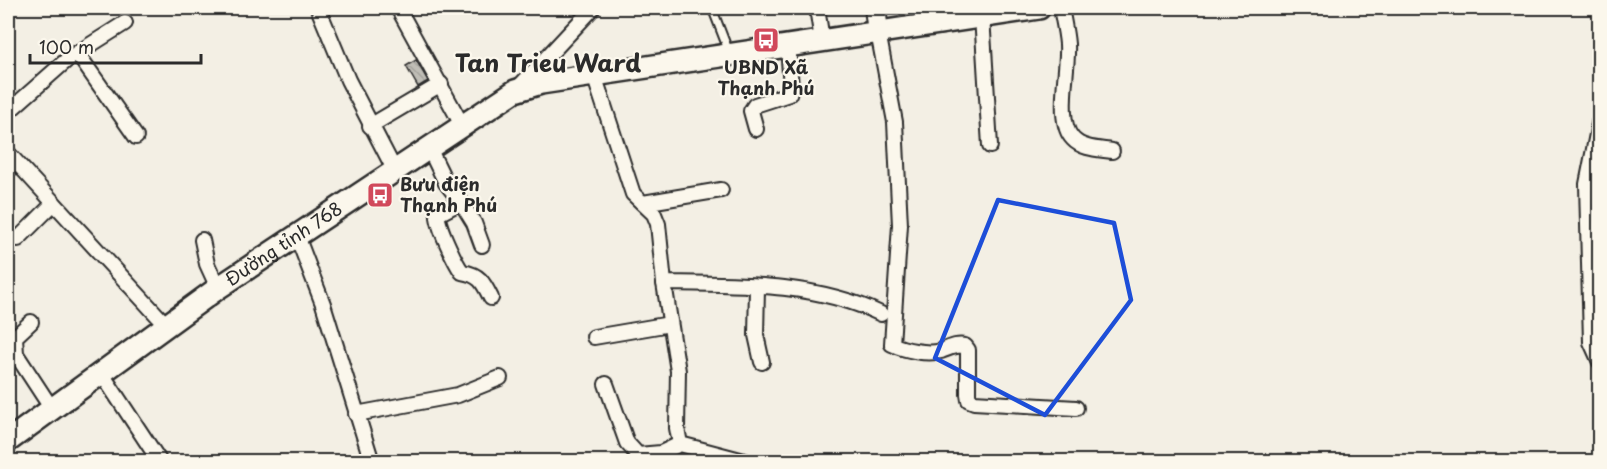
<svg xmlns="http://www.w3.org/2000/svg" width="1607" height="469" viewBox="0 0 1607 469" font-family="'Playpen Sans',sans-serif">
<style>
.building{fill:url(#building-back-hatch);stroke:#2b2b2b;stroke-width:1.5}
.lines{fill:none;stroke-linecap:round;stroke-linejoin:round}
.lane-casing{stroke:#2b2b2b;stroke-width:11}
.street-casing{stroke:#2b2b2b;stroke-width:18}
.secondary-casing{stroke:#2b2b2b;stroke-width:24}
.primary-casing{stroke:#2b2b2b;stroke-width:26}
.lane{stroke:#fbf7ec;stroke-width:7}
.street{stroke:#fbf7ec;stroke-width:14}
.secondary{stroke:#fbf7ec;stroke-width:20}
.primary{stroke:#fbf7ec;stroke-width:21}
.marked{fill:none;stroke:#1d4ed8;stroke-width:4.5;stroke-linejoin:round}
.labels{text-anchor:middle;stroke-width:4.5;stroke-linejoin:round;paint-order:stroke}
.poi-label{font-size:18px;font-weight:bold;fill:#2b2b2b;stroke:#fbf7ec}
.street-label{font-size:18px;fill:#2b2b2b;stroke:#fbf7ec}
.district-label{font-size:24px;font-weight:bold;fill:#2b2b2b;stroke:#fbf7ec}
</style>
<defs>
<pattern id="building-back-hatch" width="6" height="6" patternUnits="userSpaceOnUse" patternTransform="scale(1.5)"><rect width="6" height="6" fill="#c0beb6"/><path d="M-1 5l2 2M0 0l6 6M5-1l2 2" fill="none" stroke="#a5a39d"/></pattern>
</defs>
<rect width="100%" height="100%" fill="#f3efe4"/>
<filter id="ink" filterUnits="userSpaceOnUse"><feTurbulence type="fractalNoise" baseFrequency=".0167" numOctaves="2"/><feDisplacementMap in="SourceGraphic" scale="12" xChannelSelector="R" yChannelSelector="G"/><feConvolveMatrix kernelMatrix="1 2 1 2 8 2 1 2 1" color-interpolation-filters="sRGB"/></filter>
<g filter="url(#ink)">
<polygon class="building" points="416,60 428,81 418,87 406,66"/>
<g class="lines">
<defs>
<polyline id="lane" points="712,8 729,52"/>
<g id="street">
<polyline points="318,8 348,80 395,171"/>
<polyline points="398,8 462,125"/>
<polyline points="817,8 822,40"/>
<path d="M1061 8C1063 19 1066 32 1067 44 1069 68 1055 121 1073 139 1082 149 1100 149 1112 151"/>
<polyline points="982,16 990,146"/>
<path d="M878 32 895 122 900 225 892 344C904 350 928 355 941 351 950 348 956 344 965 346L968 350V394L969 400 974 402 1076 408"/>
<polyline points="77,53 136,137"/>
<path d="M594 75 633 194 654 214 658 224 664 283C736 284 815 282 881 314"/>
<polyline points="519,87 593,8"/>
<polyline points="8,112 68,59 125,23"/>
<polyline points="1600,119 1587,184 1591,342 1600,362"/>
<polyline points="370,126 441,84"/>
<polyline points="756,129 751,111 755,105 789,94 791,88 788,45"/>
<path d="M429 148 446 183 461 202 438 214C436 223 456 264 462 272 480 275 483 282 491 298"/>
<polyline points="8,153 167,326"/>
<polyline points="461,202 474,223 482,245"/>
<polyline points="643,203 721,190"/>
<polyline points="297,236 323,304 372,462"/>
<polyline points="18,239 54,203"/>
<polyline points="202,240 207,264 218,288"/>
<polyline points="664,283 678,371 677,428 680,444 748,462"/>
<polyline points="757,287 756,335 762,362"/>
<polyline points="31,322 15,337 16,354 52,409"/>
<polyline points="594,337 670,324"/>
<polyline points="102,374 160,462"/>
<polyline points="606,384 627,443 638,455 661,453 680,444"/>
<polyline points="356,414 458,395 500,378"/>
</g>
<polyline id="secondary" points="875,8 878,32"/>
<g id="primary">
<path id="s1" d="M8 441 218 288 515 91 541 83 1039 8"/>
</g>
</defs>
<use href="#lane" class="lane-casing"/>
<use href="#street" class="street-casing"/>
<use href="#secondary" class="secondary-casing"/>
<use href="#primary" class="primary-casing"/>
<use href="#lane" class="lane"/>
<use href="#street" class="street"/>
<use href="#secondary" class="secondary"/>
<use href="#primary" class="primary"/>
</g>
</g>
<path class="marked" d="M998 200 1114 223 1131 300 1045 415 935 358Z"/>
<defs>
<symbol id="bus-square" viewBox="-11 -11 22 22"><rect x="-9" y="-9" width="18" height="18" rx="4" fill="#d1495b" stroke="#fbf7ec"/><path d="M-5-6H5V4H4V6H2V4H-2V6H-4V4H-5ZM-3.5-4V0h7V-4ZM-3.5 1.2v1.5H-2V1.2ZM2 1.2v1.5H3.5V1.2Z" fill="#fff"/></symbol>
</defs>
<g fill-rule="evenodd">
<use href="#bus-square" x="751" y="25" width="30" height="30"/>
<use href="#bus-square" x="365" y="180" width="30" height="30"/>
</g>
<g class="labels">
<g class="poi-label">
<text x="766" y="74">UBND Xã<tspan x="766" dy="21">Thạnh Phú</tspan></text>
<text x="400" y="191" text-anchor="start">Bưu điện<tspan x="400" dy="21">Thạnh Phú</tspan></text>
</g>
<g class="street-label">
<text dy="6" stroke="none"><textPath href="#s1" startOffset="339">Đường tỉnh 768</textPath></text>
</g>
<g class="district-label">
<text x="548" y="72">Tan Trieu Ward</text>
</g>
</g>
<rect width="1607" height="469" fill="none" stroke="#fbf7ec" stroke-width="30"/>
<rect x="15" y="15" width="1577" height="439" fill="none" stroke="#2b2b2b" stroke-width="2" filter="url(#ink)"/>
<path d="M30 54v9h171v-9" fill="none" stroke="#2b2b2b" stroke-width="3"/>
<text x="39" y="54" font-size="18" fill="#2b2b2b" stroke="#fbf7ec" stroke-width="4.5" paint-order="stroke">100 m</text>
</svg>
